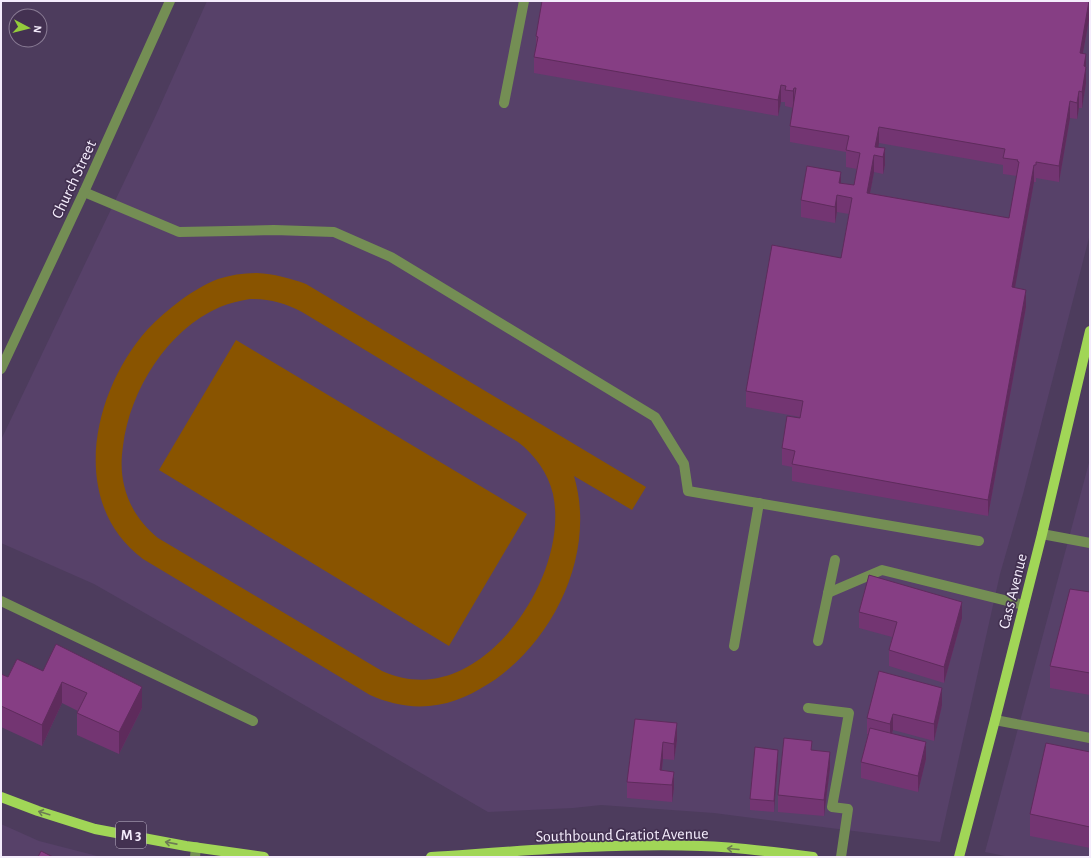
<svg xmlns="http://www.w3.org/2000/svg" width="1091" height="858" viewBox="0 0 1091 858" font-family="'Alegreya Sans',sans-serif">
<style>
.built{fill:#574169}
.green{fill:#895400;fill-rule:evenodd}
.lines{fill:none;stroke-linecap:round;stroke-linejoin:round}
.minor{stroke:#748e54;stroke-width:10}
.major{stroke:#a1d657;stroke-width:10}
.wall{fill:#733572;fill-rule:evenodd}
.shaded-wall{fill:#5e2b5c}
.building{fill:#863e84;stroke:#5e2b5c;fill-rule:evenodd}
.oneway{stroke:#6d7b54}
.labels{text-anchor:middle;stroke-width:3.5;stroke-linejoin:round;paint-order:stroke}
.shield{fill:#433151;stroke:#bfb4c9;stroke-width:1}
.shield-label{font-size:15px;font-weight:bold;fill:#f4ecfc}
.street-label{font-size:16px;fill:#f4ecfc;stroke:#433151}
</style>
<rect width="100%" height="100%" fill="#4d3c5d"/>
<g class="built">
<polygon points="207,1 1090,1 1090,234 1023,494 1000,574 940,842 714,813 601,805 573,808 488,812 220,656 94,584 1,543 1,440 156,115"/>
<polygon points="1090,459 1090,857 1010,857 985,852"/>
<polygon points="1,824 39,841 101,857 1,857"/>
</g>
<g class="green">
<path d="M257 273C274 274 290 278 306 284L646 487 632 510 574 476C596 550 557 635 496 679 475 693 454 704 429 706 408 708 388 703 370 695L143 559C68 503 92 392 147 330 157 319 169 309 181 300 192 292 205 284 218 279 231 275 243 273 257 273ZM250 299C269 299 285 303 302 312L518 442C535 455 548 473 553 494 568 563 508 664 438 678 419 682 400 679 382 671L158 538C141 524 129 507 124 485 121 473 121 459 123 446 130 390 167 330 220 307 230 303 239 301 250 299Z"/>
<polygon points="236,340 527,514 449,646 159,470"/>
</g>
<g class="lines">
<g class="minor">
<polyline points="504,103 524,1"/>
<polyline points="84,192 179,232 274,230 334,232 391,257 655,417 684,464 688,491 979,541"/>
<polyline points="1,369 84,192 170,1"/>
<polyline points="1042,534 1090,543"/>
<polyline points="828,593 882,570 1024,605"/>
<polyline points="1,601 253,721"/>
<polyline points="818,641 835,560"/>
<polyline points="734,646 759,503"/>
<polyline points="808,708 849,713 832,807 848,809 841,857"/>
<polyline points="995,720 1090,738"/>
<polyline points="195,857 196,847"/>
</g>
<g class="major">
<polyline points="1,797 38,811 95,829 186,846 264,857"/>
<path d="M431 857C521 851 611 843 701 846 739 847 776 852 813 857"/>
<polyline points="959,857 995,720 1042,534 1090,331"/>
</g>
</g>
<g class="wall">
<path d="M1090 1V14L1083 53 1086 67V83L1082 108H1079L1077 119 1070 118 1059 182 1036 178V182H1034L1014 288 1026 307 988 516 792 481V467L782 465V448L800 417 746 407V391L841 258 849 214 837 212 835 223 801 217V200L841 183 854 185 857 169 846 167V152L790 142V126L793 108 785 106V102H781L778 116 534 73V57L536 48V36ZM879 143 1003 165V174L1017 176 1009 218 870 193 874 172 883 174 885 165V148L878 147Z"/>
<polygon points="1090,592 1090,695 1050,688 1050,666"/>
<polygon points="859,612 962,618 944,683 889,666 889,650 892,637 859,628"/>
<polygon points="43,671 142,708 119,754 77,735 77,713 78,711 62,703 42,746 1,727 1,674 8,677"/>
<polygon points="942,705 934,741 893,730 892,734 926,759 918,792 861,778 861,762 868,734 867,734 867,718"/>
<polygon points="635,719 677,740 674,760 663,759 662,770 674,772 674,788 672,802 627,798 627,782"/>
<polygon points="812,750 830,768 824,816 778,812 778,795"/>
<polygon points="1090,752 1090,848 1030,836 1030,814"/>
<polygon points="778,761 774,812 750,810 750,799"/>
</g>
<g class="shaded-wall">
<polygon points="1089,1 1090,1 1090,14 1080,69 1080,53"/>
<polygon points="1086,54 1086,83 1082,108 1082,92 1084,66"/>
<polygon points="781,85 781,102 778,116 778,100"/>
<polygon points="794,88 794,104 793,108 793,91"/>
<polygon points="1079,91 1079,108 1077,119 1077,103"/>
<polygon points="1070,101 1070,118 1059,182 1059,166"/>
<polygon points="879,127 879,143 877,156 875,147"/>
<polygon points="885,148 885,165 883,174 883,157"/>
<polygon points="874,155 874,172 867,209 867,193"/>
<polygon points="1034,165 1034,182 1012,304 1012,287"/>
<polygon points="841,172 841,188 839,183"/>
<polygon points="837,195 837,212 835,223 835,207"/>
<polygon points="1026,290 1026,307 988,516 988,500"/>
<polygon points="962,602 962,618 944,683 944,667"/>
<polygon points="62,682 62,703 42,746 42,725"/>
<polygon points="142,687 142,708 119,754 119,732"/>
<polygon points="942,688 942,705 934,741 934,724"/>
<polygon points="893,714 893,730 890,740 890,724"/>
<polygon points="677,723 677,740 674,760 674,744"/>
<polygon points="663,742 663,759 660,786 660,770"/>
<polygon points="926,742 926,759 918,792 918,776"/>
<polygon points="778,750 778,761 774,812 774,801"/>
<polygon points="830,752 830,768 824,816 824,800"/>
<polygon points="674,772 674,788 672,802 672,785"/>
</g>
<g class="building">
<path d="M542 1H1089L1080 53 1086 54 1084 66 1086 67 1082 92 1079 91 1077 103 1070 101 1059 166 1036 162V165H1034L1012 287 1026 290 988 500 792 464 795 451 782 448 787 416 800 418 803 401 746 391 772 245 841 258 852 198 837 195 835 207 801 200 807 166 841 172 839 183 854 185 860 153 846 150 849 136 790 126 796 88H794L793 91 785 90 786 86 781 85 778 100 534 57 538 37 536 36ZM879 127 1005 149 1003 158 1018 160 1017 161 1019 162 1009 218 867 193 874 155 883 157 885 148 875 147Z"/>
<polygon points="869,575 962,602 944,667 889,650 897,622 859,612"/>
<polygon points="1070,589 1090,592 1090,673 1050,666"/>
<polygon points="56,644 142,687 119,732 77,713 87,693 62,682 42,725 1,706 1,674 8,677 17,659 43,671"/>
<polygon points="879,671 942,688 934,724 893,714 890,724 867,718"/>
<polygon points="635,719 677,723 674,744 663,742 660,770 674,772 672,785 627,782"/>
<polygon points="870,728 926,742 918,776 861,762"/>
<polygon points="784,738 812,741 811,750 830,752 824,800 778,795"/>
<polygon points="1046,743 1090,752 1090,827 1030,814"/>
<polygon points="755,747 778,750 774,801 750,799"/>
<polygon points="41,851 53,857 38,857"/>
</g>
<defs><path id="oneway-shaft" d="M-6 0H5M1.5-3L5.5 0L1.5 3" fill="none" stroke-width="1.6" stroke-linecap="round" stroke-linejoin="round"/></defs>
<g class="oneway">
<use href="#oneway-shaft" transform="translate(44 813) rotate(-163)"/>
<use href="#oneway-shaft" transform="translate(171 843) rotate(-169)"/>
<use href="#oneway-shaft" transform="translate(733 849) rotate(-175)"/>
</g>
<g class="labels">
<rect class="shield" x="116" y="822" width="30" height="26" rx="3"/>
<g class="shield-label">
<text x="131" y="840">M 3</text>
</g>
<g class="street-label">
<text transform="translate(73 179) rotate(-65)" y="6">Church Street</text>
<text transform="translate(1012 591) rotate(-76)" y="6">Cass Avenue</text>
<text transform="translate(622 834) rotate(-1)" y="6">Southbound Gratiot Avenue</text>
</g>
</g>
<rect width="1091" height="858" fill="none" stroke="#f4ecfc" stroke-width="4"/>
<g transform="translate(28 28) rotate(97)"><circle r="19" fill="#433151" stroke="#8a7c95"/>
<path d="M0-3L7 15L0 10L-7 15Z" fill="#94cc3c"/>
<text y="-6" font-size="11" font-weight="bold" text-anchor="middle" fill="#f4ecfc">N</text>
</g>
</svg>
